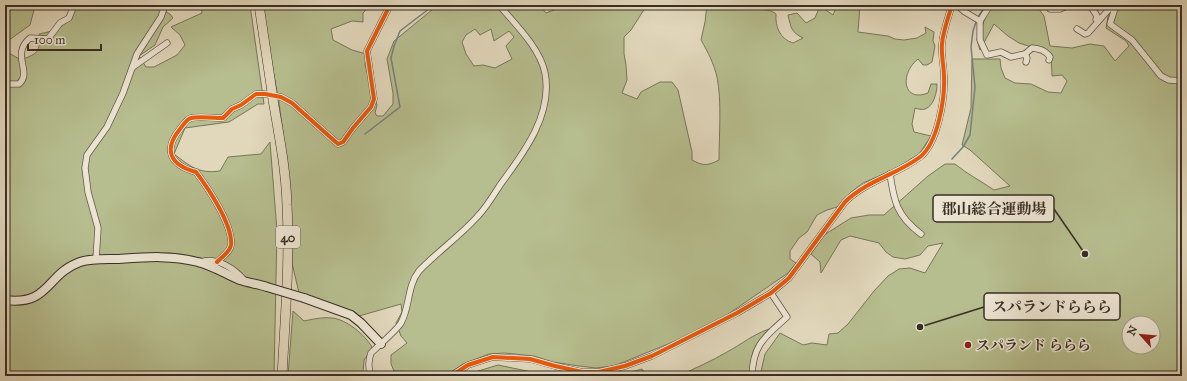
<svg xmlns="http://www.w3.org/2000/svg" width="1187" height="381" viewBox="0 0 1187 381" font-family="'IM FELL Great Primer','Noto Serif JP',serif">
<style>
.green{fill:#b6bd8e;stroke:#78765a;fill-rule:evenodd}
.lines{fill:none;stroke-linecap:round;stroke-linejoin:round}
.stream{stroke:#748080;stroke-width:1.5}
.street-casing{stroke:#63584a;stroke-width:7}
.secondary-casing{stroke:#392e25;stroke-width:10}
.primary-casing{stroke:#392e25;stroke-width:10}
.street{stroke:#ece5d3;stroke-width:5.5}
.secondary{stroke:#ece5d3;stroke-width:8}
.primary{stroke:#e1d7bb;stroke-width:9}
.secondary-bridge-casing{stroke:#392e25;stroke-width:10;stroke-linecap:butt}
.primary-bridge-casing{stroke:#392e25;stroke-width:10;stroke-linecap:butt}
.secondary-bridge{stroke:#ece5d3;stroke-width:8}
.primary-bridge{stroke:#e1d7bb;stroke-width:9}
.cycleway-casing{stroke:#ece5d3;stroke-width:6}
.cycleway{stroke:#e8590c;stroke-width:4}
.poi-dot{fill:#8f2418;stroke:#ece5d3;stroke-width:1.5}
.labels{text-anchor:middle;stroke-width:3;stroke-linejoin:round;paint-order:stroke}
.shield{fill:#ece5d3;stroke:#6f6559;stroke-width:1}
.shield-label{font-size:13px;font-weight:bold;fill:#392e25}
.poi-label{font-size:14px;font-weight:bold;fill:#392e25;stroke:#ece5d3;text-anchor:start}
.leader{fill:none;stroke:#392e25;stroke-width:1.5}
.callout-dot{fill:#392e25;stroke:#ece5d3;stroke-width:1.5}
.callout{fill:#ece5d3;stroke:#392e25;stroke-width:1.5}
.callout-label{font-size:15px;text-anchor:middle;font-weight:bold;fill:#392e25}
</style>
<rect width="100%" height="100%" fill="#e1d7bb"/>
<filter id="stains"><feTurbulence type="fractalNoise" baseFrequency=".005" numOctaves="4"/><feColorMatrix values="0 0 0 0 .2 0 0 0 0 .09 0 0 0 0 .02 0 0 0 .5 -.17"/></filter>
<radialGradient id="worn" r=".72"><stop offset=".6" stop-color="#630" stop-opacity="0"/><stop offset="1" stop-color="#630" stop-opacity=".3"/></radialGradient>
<g class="green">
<polygon points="5,5 37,5 34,10 30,25 5,43"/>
<path d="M72 5H168L166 12 170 14 173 18 163 27 155 45 139 56 146 67H154L177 55 185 45 180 35 171 27 202 13 201 5H250L264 104H258L229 122 185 128 174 154C190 166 198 174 220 171L228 157 261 154 270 142 277 231 274 376H5V49L7 52 21 60C38 53 40 53 39 34 59 30 67 27 72 5Z"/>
<path d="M263 5H371L363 13V22L352 21 331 29 333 40 352 50 366 54 365 65 377 105 375 113 377 116H383L393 104V93L387 59 394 41 438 5H539L546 13 566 5H647L631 30 624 37V54L626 65 627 80 622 93 637 99 641 92 660 82H672L678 90 692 152V160C703 166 707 166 719 160 719 135 722 101 717 77 714 64 708 52 701 40L705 22 707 5H748C755 11 768 7 776 14 775 27 780 39 793 43L803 38C791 32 791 28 788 15L797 13 806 23 815 18 820 6 833 15 837 5H860L858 32 888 36 895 39 904 40 917 38 926 33 925 27 934 32 933 41 935 46 932 62 927 65H923L918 59C900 73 902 103 928 93L931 84H937C937 92 934 106 925 109 922 110 918 109 915 108L912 124 914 132 931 136 919 154 893 170 863 183 851 192 837 207 827 210 817 215 807 232 799 238 790 251V259L796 263 788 273 772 284 718 321 690 335 614 366 596 368 579 366 553 362 534 356 505 353 489 354 463 364 445 376H423L418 372 394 371 391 364V355L407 343 401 336 396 323 402 312 401 304 359 316 346 310 299 293 292 263 291 220 285 149 279 102 269 48ZM475 29 480 35 491 29 494 41 509 31 514 37 506 46 512 59 495 68 483 65 474 66 466 54 462 42 466 35Z"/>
<path d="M990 5H1036L1044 16 1050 46 1072 48 1090 44 1104 46 1115 61 1129 46 1126 41 1106 28 1110 5H1182V376H760L765 354 780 333 803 345 812 343 827 345 829 334 838 333 848 324 874 291 888 276 899 269 910 268 925 273 943 243 928 246 920 255 905 259 893 257 886 252 879 243 850 236 841 240 821 273 820 262 811 254 824 235 851 218 869 215H884L928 176 945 164H955C967 174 981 181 994 190L1010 186 970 150 962 145 971 108 972 59H1000L1001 68 1005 78 1015 83 1031 84 1048 92 1061 93 1067 81 1062 75 1052 76 1051 53 1019 43 1008 36 994 24 980 50 977 40ZM1129 323H1153V347H1129Z"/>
<path d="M293 311 304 321C313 319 323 317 332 318 346 319 365 335 372 347L370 352 364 360 363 373 355 376H288Z"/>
<path d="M769 329C753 348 751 351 750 376H679C695 368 712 361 727 352 742 344 752 335 769 329Z"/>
<polygon points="498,365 551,376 467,376 475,372"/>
<polygon points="642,369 647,376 617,376"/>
</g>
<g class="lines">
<g class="stream">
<polyline points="978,17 986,5"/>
<polyline points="365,134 400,107 391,58 394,46 400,31 434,5"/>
<polyline points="952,159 963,147 970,135 975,87 971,47 973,31 976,22"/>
</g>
<defs>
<g id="street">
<path d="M957 5 965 12 980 21V40L987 55 1001 52 1011 57 1025 54 1032 48C1040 49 1045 50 1050 57L1049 60"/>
<polyline points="1090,5 1097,16 1096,19"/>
<polyline points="1116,5 1110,24 1132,40 1161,76 1169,80 1182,81"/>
<polyline points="1050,9 1060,9 1069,5"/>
<polyline points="980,21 990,5"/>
<polyline points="1077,29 1085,34 1088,33 1110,8 1114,10"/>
<polyline points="1025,54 1027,58 1026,62"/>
<polyline points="133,67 167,43"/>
<path d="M5 86 11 84H19C33 72 10 55 30 38L48 39 60 23 69 18 74 5"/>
<path d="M890 174C894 202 897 216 921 234"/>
<polyline points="96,259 98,228 88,192 85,168 87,155 107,127 123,93 137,54 161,17 165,5"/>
<path d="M200 262C216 256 235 269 245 281"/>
<path d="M217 262C222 257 230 252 231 245 233 225 208 188 196 172 170 165 163 150 180 129 183 125 187 119 191 118 198 116 216 118 223 118L232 109 241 105 256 94H265L281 97 292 103 338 144 343 142 353 128 371 107 374 99 367 51 390 5"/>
<path d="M371 376C368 368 368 361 371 353 378 346 397 330 401 323 410 307 407 286 419 271 437 252 459 237 477 217 486 208 493 196 500 185 523 154 553 115 545 73 540 48 515 24 499 5"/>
<path d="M451 376 468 365 493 357 530 359 555 366 582 372H599L625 366 652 356 737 313 771 293 789 278 845 202C866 181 896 175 920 157 938 143 945 98 944 77 944 66 941 55 942 44 943 31 948 18 952 5"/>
<path d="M752 376C753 344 765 337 787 317L771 293"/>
</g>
<g id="secondary">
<polyline points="304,298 351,315 361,323 381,344"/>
<path d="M5 300C50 306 46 274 80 262 92 258 107 259 119 259 147 257 171 255 198 262 212 265 227 275 240 280 249 283 258 284 267 287"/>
</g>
<g id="primary">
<polyline points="259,5 272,92"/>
<path d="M273 100C279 135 286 170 287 205 290 262 285 319 282 376"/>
</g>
</defs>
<use href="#street" class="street-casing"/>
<use href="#secondary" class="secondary-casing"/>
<use href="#primary" class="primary-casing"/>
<use href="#street" class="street"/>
<use href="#secondary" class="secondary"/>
<use href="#primary" class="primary"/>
<defs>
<polyline id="secondary-bridge" points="267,287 304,298"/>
<polyline id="primary-bridge" points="272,92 273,100"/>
</defs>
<use href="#secondary-bridge" class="secondary-bridge-casing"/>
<use href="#primary-bridge" class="primary-bridge-casing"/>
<use href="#secondary-bridge" class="secondary-bridge"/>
<use href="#primary-bridge" class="primary-bridge"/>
<defs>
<g id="cycleway">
<path d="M217 262C222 257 230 252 231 245 233 225 208 188 196 172 170 165 163 150 180 129 183 125 187 119 191 118 198 116 216 118 223 118L232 109 241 105 256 94H265L281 97 292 103 338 144 343 142 353 128 371 107 374 99 367 51 390 5"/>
<path d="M451 376 468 365 493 357 530 359 555 366 582 372H599L625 366 652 356 737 313 771 293 789 278 845 202C866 181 896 175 920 157 938 143 945 98 944 77 944 66 941 55 942 44 943 31 948 18 952 5"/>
</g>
</defs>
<use href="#cycleway" class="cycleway-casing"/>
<use href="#cycleway" class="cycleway"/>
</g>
<circle class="poi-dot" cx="968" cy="345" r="4"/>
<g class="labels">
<rect class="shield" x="276" y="226" width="24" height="22" rx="3"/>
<g class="shield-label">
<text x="288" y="242">40</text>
</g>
<g class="poi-label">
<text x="976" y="350">スパランド ららら</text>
</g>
</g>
<path class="leader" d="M1085 254L1054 209M920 327L984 307"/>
<g class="callout-dot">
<circle cx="1085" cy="254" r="4"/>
<circle cx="920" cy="327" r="4"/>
</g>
<g class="callout">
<rect x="933" y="195" width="121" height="27" rx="4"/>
<rect x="984" y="293" width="136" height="27" rx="4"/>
</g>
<g class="callout-label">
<text x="994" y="214">郡山総合運動場</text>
<text x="1052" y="312">スパランドららら</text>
</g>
<rect width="1187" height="381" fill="none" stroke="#e1d7bb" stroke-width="20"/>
<rect x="6" y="6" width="1175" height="369" fill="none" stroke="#392e25" stroke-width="2"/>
<rect x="10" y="10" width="1167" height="361" fill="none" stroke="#392e25"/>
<g transform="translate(1141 335) rotate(297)"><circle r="19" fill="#ece5d3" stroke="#a49c8d"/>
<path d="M0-3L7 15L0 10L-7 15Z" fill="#8f2418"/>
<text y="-6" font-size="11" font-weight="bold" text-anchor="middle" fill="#392e25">N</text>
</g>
<path d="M28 44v6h73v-6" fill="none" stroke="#392e25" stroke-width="2"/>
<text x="34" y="44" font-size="12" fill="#392e25" stroke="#ece5d3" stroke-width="3" paint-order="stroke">100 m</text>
<rect width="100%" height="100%" filter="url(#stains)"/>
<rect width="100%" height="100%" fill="url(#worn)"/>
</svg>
